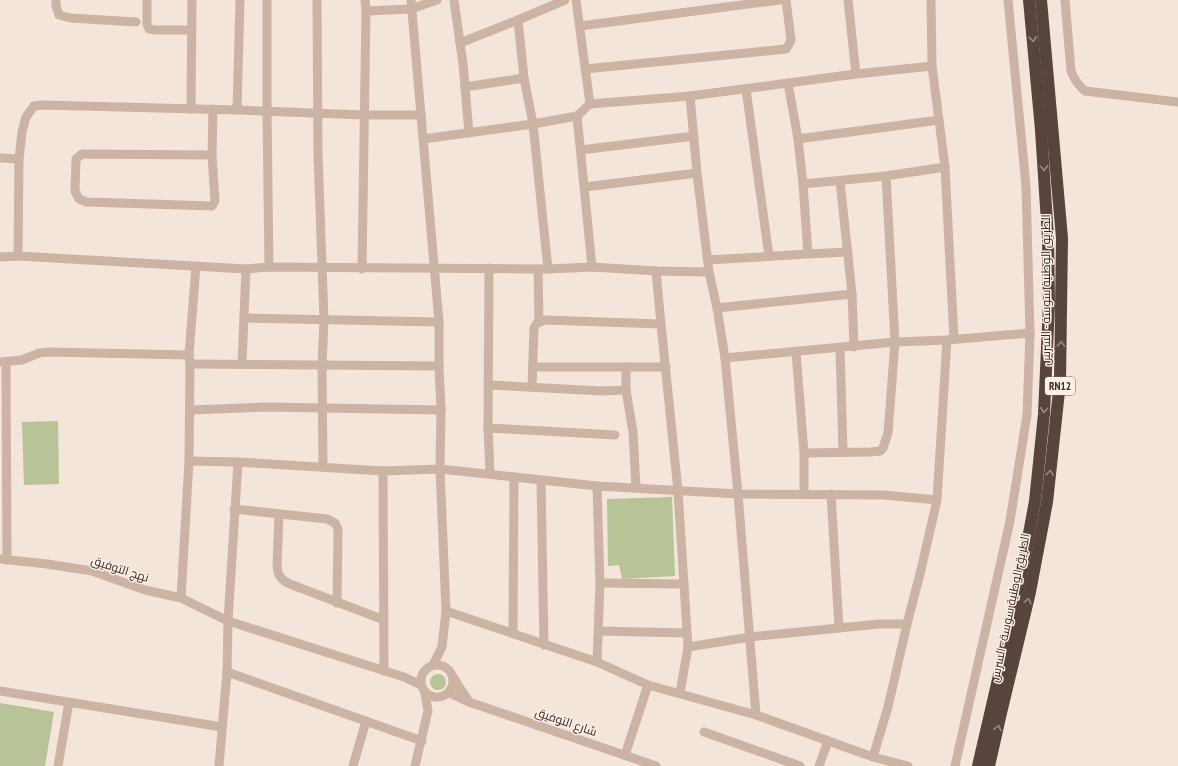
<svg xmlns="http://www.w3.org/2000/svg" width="1178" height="766" viewBox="0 0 1178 766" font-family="'PT Sans Narrow',Cairo,sans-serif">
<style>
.green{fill:#b8c398}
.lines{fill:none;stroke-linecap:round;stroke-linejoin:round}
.street{stroke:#ccb3a4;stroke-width:9}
.highway{stroke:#59433d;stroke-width:12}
.oneway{stroke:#9a8881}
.labels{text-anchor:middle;stroke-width:3;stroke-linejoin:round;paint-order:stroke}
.shield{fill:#fbefe6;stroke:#726560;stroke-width:1}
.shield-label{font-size:11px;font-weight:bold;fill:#372a26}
.street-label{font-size:12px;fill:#372a26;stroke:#fbefe6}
</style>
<rect width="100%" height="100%" fill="#f3e5d9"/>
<g class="green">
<polygon points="58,421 59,484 24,485 22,422"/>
<polygon points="672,497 675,576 622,579 619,565 608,566 607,499"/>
<circle cx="438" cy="682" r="8"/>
<polygon points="0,703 54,712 45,766 0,766"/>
</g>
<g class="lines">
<g class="street">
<polyline points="56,0 56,6 59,15 71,18 136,22"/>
<polyline points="147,0 147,24 149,29 155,30 191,30"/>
<polyline points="267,0 267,111 269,267"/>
<polyline points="317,0 318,154 324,320 322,365 323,467"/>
<polyline points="411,0 439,322 439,366 441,410 440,469 446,611 442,647 433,665"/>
<polyline points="454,0 463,64 469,133"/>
<polyline points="576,0 590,104"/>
<polyline points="848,0 856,74"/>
<polyline points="931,0 932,66 945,167 954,339"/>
<path d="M1065 0 1071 71C1074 79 1078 85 1085 91L1178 102"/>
<polyline points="366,11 411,9 437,0"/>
<polyline points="518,20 524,78 533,124 548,269"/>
<polyline points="580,26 780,0"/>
<polyline points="460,43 518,20 565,0"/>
<polyline points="585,69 786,49 788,46 791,40 786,0"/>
<polyline points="788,83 798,139 803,184 808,254 848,252"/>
<polyline points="465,87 524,78"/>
<polyline points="746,89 769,256"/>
<polyline points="690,96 697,173 709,272 717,308 725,358 738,494 756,715"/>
<polyline points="191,109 192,0"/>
<polyline points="237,110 240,0"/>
<polyline points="577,116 592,267"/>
<polyline points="423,139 533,124 577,116 590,104 690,96 856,74 932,66"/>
<polyline points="798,139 939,120"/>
<polyline points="581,150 694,136"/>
<polyline points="212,155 82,154 76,159 75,191 79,199 87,202 212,206 215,201 212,155 213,109"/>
<polyline points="0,158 19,159"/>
<polyline points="840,181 852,294 854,347"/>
<polyline points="803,184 886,176 945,167"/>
<polyline points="585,187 697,173"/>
<polyline points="18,256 19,159 22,132 26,117 34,106 42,105 237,110 364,115 421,115"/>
<polyline points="0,257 18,256 246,269 269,267 548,269 592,267 656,271 709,272"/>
<polyline points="708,260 808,254"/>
<polyline points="489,268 488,428 490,474"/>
<polyline points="362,269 366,11 365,0"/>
<polyline points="538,269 539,322"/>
<polyline points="656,271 661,324 678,491 688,647 680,693"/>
<polyline points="717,308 852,294"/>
<polyline points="244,318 439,322"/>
<polyline points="840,348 843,452"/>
<polyline points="796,352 804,453 871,452 880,451 883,448 888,433 895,342 886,176"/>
<polyline points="725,358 895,342 947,340 1030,333"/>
<polyline points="0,362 22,360 39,353 48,352 189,355"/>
<polyline points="6,362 7,560"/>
<polyline points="190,364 439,366"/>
<polyline points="242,364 246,269"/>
<polyline points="533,367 666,367"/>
<polyline points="489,385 602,391 626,390 626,367"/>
<polyline points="532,387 534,328 537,323 545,320 661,324"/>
<polyline points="626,390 633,432 636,488"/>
<polyline points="190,410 266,407 441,410"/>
<polyline points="488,428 615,435"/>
<polyline points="804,453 804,494"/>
<polyline points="189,461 238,462 383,471 440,469 597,486 738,494 883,495 937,500"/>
<polyline points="383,471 384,671"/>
<polyline points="541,480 544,645"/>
<polyline points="831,494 839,628"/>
<polyline points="234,509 327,519 335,523 338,529 337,603"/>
<path d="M279 514 277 566C278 576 281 580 290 584L384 620"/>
<polyline points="0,559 47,564 92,571 145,590 181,598 228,621 404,677 421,685"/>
<polyline points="600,583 684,584"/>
<polyline points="181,598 189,461 190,364 189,355 196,266"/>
<polyline points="446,611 597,662 648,685 756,715 873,757 908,766"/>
<polyline points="599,631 686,633"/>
<polyline points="513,633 514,477"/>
<polyline points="688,647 750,637 879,624 907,624"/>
<polyline points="597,662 600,583 597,486"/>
<circle cx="437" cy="681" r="16"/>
<polyline points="227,672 422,741"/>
<polyline points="453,677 469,702"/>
<polyline points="0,691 222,727"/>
<polyline points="449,693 469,702 656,766"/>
<polyline points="704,732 800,766"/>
<polyline points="625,755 648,685"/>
<polyline points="873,757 888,707 907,624 921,570 937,500 947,340"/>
<polyline points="58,766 69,702"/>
<polyline points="219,766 227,672 228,621 238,462"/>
<polyline points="353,766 366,721"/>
<polyline points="415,766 428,711 425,693"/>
<polyline points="819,766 828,741"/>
<polyline points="955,766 1010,521 1027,415 1030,333 1026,186 1008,0"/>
</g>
<g class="highway">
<polyline points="978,766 1018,593 1035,501 1044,414 1049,304 1048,238 1041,130 1029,0"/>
<polyline points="989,766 1001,713 1030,592 1047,502 1060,382 1062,238 1041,0"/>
</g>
</g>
<defs><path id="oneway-chevron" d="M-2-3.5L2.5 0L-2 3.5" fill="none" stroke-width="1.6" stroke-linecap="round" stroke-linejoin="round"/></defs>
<g class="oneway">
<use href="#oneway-chevron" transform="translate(1033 39) rotate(85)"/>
<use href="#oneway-chevron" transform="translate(1044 168) rotate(86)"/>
<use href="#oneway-chevron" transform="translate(1061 344) rotate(-88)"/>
<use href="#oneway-chevron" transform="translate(1044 410) rotate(94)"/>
<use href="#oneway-chevron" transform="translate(1050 473) rotate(-84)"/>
<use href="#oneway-chevron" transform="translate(1028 601) rotate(-76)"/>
<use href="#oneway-chevron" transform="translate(998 728) rotate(-78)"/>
</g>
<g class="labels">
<rect class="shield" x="1045" y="377" width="30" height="18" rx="3"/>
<g class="shield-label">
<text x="1060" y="390">RN12</text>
</g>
<g class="street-label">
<text transform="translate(1046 290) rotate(-90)" y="4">الطريق الوطنية سوسة - السرس</text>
<text transform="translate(120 569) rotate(18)" y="4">نهج التوفيق</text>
<text transform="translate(1010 608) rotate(-78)" y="4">الطريق الوطنية سوسة - السرس</text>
<text transform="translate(566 722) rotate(19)" y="4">شارع التوفيق</text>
</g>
</g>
</svg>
